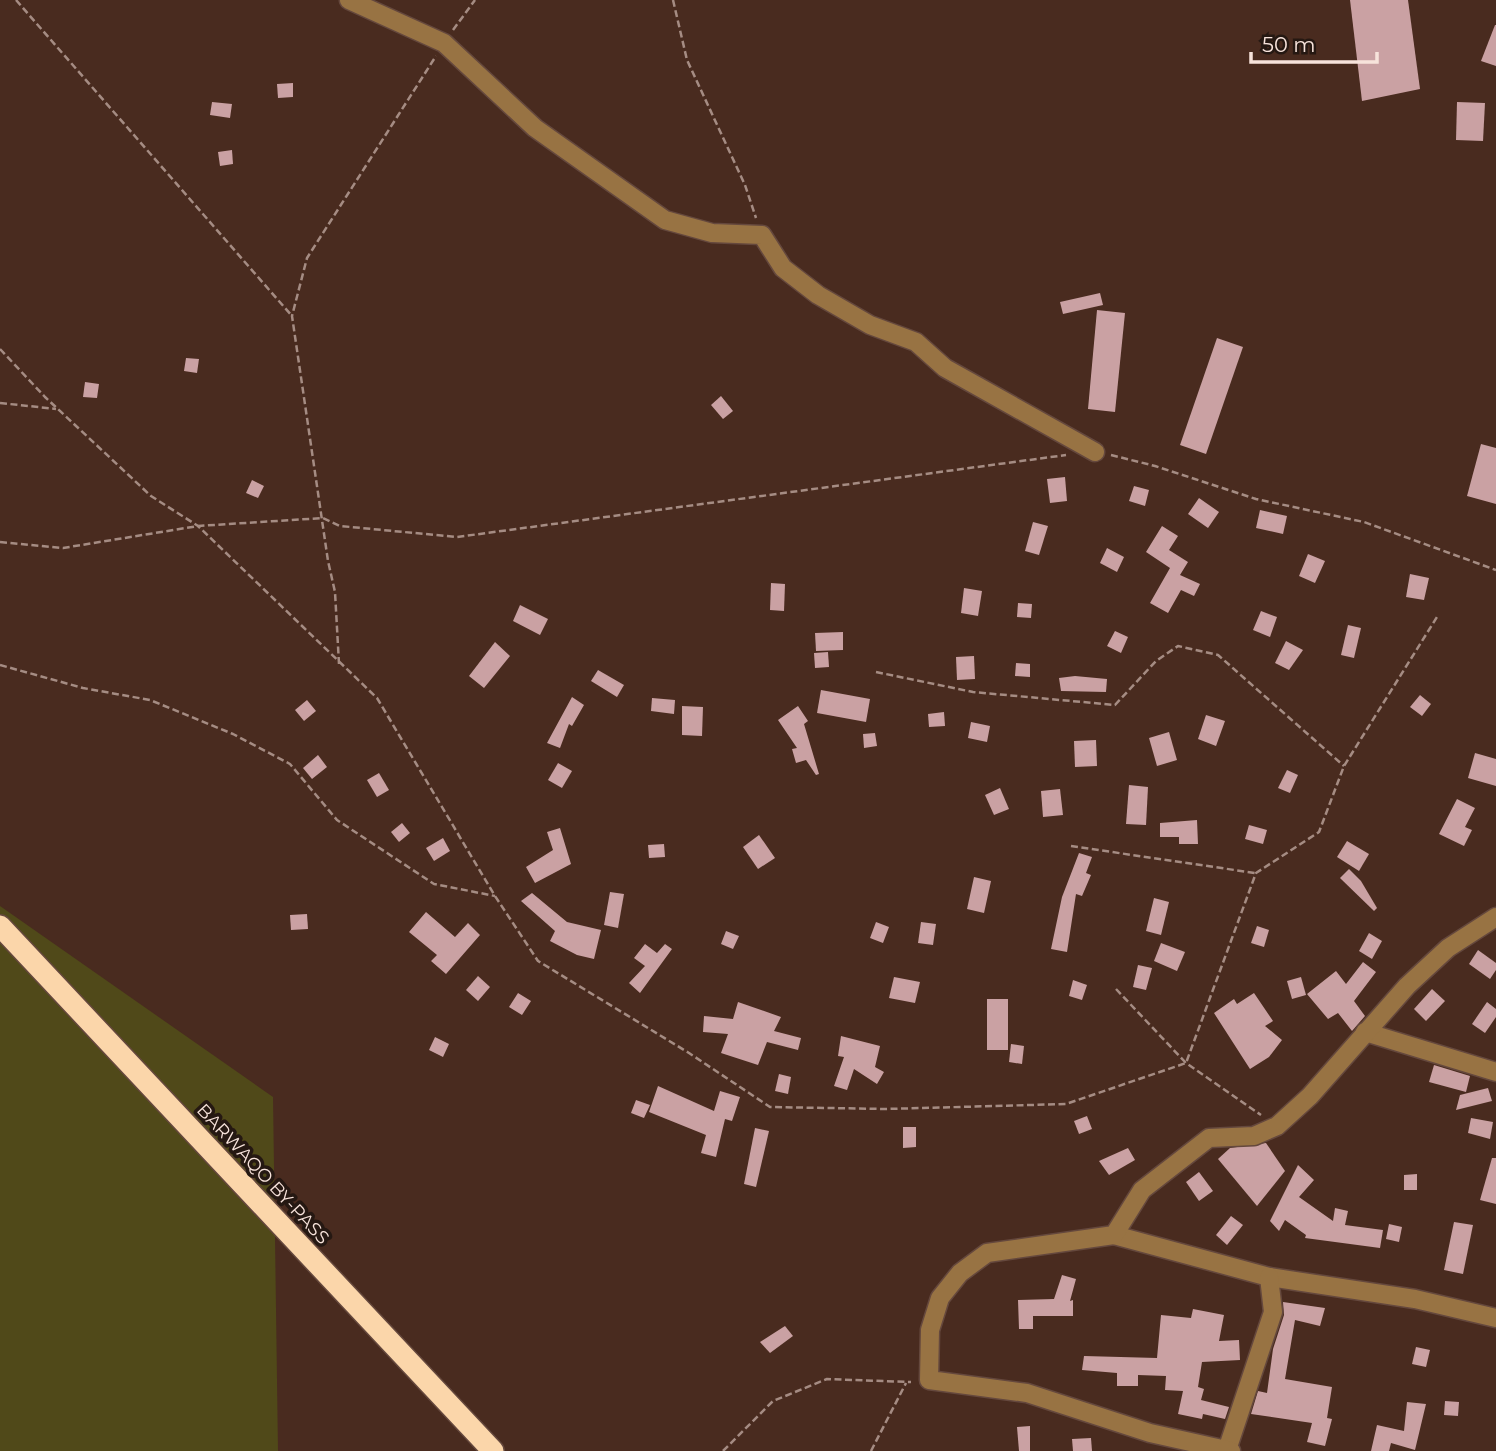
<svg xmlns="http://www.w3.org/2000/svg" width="1496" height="1451" viewBox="0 0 1496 1451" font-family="Montserrat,sans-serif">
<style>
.green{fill:#504919}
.building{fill:#caa1a3}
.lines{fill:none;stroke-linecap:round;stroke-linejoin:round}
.minor-casing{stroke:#65483d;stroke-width:21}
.highway-casing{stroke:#65483d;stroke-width:24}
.path{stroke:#a58c83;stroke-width:2.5;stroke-dasharray:7 3.5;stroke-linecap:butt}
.minor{stroke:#987343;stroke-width:18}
.highway{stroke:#fbd6aa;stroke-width:21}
.labels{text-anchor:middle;stroke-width:7;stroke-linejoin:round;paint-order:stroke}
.street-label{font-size:18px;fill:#f7e3db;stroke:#251812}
</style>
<rect width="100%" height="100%" fill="#492b1f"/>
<polygon class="green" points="0,906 273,1097 278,1451 0,1451"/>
<g class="building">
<polygon points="1350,0 1408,0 1420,89 1362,101"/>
<polygon points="1495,25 1496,25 1496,66 1481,61"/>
<polygon points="293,83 293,97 278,98 277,84"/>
<polygon points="212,102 232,104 230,118 210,115"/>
<polygon points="1457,102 1485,103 1483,141 1456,140"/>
<polygon points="232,150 233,164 220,166 218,152"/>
<polygon points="1100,293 1103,305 1063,314 1060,302"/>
<polygon points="1097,310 1125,313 1115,412 1088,409"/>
<polygon points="1217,338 1243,347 1206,454 1180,445"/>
<polygon points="186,358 199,359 197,373 184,371"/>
<polygon points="85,382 99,384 97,398 83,397"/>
<polygon points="721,396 733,411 723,419 711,405"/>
<polygon points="1481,444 1496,448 1496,504 1467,496"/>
<polygon points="1065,477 1067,501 1050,503 1047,479"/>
<polygon points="252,480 264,486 258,498 246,493"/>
<polygon points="1134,486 1149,490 1145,506 1129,501"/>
<polygon points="1199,498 1219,512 1208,528 1188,514"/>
<polygon points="1260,510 1287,516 1283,534 1256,528"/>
<polygon points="1033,522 1048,526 1039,555 1025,551"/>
<polygon points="1162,526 1178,536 1169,550 1188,562 1180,575 1200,584 1194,596 1181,590 1168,613 1150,603 1170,568 1146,552"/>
<polygon points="1107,548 1124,557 1117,572 1100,563"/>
<polygon points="1308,554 1325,561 1315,583 1299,576"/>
<polygon points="1410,574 1429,578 1424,600 1406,597"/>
<polygon points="771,583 785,584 784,611 770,610"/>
<polygon points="964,588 982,591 978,616 961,613"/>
<polygon points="1018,603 1032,604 1031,618 1017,617"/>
<polygon points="520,605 548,619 540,635 513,621"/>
<polygon points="1261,611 1277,617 1270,637 1253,630"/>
<polygon points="1348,625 1361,628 1354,658 1341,655"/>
<polygon points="1115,631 1128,637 1121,653 1107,646"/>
<polygon points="843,632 843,650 816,651 815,633"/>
<polygon points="1286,641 1303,650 1289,670 1275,663"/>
<polygon points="495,642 510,656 484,688 469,676"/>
<polygon points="828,652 829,667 815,668 814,653"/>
<polygon points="974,656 975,679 957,680 956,657"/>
<polygon points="1016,663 1030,664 1030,677 1015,676"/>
<polygon points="598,670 624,685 617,697 591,681"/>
<polygon points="1075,676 1107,679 1106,692 1061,691 1059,678"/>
<polygon points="821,690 870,699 866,722 817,713"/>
<polygon points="1420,695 1431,704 1422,716 1410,707"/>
<polygon points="572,697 584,705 572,726 569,724 560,748 547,743"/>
<polygon points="652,698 675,700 674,714 651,711"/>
<polygon points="307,700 316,711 304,721 295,710"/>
<polygon points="682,706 703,707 702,736 682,735"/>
<polygon points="798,706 808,721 804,724 819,774 816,775 806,760 796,763 792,749 797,748 778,720"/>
<polygon points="944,712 945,726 929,727 928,714"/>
<polygon points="1206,715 1225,721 1216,746 1198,739"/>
<polygon points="971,722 990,726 987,742 968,738"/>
<polygon points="1169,732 1177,760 1157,766 1149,738"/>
<polygon points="875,733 877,746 864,748 863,734"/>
<polygon points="1096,740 1097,766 1075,767 1074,741"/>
<polygon points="1475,753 1496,759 1496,786 1468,778"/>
<polygon points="318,755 327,767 312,779 303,768"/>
<polygon points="558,763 572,771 562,788 548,780"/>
<polygon points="1287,770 1298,775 1290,793 1278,788"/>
<polygon points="379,773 389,790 377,797 367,780"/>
<polygon points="1129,785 1148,787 1146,825 1126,824"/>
<polygon points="1000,788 1009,809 994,815 985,795"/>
<polygon points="1060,789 1063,815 1043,817 1041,791"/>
<polygon points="1457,799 1475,808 1465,827 1472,830 1464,846 1439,834"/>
<polygon points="1197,820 1198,844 1179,844 1179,837 1160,837 1160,823"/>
<polygon points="402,823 410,833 399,842 391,832"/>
<polygon points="1249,825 1267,830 1263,844 1245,839"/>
<polygon points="560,828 571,864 535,883 526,867 553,850 547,832"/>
<polygon points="759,835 775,858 758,869 743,847"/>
<polygon points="443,838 450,851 434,861 426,848"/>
<polygon points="1347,841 1369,854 1359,871 1337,857"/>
<polygon points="664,844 665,857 649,858 648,845"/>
<polygon points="1079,853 1092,857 1086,873 1091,875 1082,896 1076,894 1067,952 1051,949 1062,897"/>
<polygon points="1349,869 1361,881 1377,908 1374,911 1340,878"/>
<polygon points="974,877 991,881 984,913 967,909"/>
<polygon points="610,892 624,894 618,928 604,925"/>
<polygon points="532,893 567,922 601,930 594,959 577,955 550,941 555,931 521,901"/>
<polygon points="1154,898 1169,902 1161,935 1146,931"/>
<polygon points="426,912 455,937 468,923 480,935 446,974 431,961 437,955 409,932"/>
<polygon points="307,914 308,929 291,930 290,915"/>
<polygon points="876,922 889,927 883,943 870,938"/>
<polygon points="921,922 936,924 933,945 918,943"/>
<polygon points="1257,926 1269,930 1264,947 1251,943"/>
<polygon points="726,931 739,936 733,949 721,944"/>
<polygon points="1369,933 1382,941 1372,959 1359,951"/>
<polygon points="1161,943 1185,952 1177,971 1154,961"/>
<polygon points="645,944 657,953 665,944 672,949 640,993 629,983 645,966 634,958"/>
<polygon points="1478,950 1496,963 1496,970 1490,979 1469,964"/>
<polygon points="1363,962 1376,972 1354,1001 1365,1016 1352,1031 1338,1013 1328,1019 1307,994 1336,971 1346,984"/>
<polygon points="1138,965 1152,968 1146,990 1133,987"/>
<polygon points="478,976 490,987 478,1001 466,990"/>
<polygon points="894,977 920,982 915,1003 889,998"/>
<polygon points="1301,977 1306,995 1292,999 1287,981"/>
<polygon points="1073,980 1087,985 1082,1000 1069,996"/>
<polygon points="1432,989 1445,1001 1426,1021 1414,1009"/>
<polygon points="518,993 531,1001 522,1015 509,1007"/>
<polygon points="1254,993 1273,1021 1265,1026 1282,1040 1269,1057 1250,1069 1214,1013 1234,999 1237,1004"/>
<rect x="987" y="999" width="21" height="51"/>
<polygon points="738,1002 781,1017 774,1031 801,1038 798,1050 767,1042 758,1065 721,1053 728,1034 703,1032 704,1016 733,1019"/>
<polygon points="1487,1002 1496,1009 1496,1017 1485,1033 1472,1024"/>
<polygon points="841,1036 880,1046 875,1067 884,1072 877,1084 854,1069 847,1090 834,1086 844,1057 838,1056"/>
<polygon points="435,1037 449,1044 443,1057 429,1050"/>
<polygon points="1011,1044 1024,1046 1022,1064 1009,1062"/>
<polygon points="1434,1065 1470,1076 1466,1092 1429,1082"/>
<polygon points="779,1074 791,1077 788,1094 775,1091"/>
<polygon points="658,1086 714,1111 720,1091 740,1097 732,1121 725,1119 716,1157 701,1153 706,1135 649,1112"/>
<polygon points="1488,1088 1492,1101 1456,1110 1460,1095"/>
<polygon points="636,1100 650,1105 644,1118 631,1113"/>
<polygon points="1087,1116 1092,1129 1079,1134 1074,1121"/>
<polygon points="1471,1118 1493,1122 1490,1139 1468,1133"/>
<polygon points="903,1127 916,1127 916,1147 903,1148"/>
<polygon points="755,1128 769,1131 756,1187 744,1184"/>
<polygon points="1266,1143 1285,1171 1257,1206 1218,1159 1230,1148"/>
<polygon points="1128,1148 1135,1160 1109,1175 1099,1161"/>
<polygon points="1492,1158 1496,1158 1496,1204 1480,1200"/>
<polygon points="1298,1165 1314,1180 1299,1197 1333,1221 1335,1208 1348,1211 1345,1225 1383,1230 1380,1248 1305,1238 1306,1235 1285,1220 1279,1231 1270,1221"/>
<polygon points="1199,1172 1213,1191 1199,1201 1186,1182"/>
<polygon points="1417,1174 1417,1190 1404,1190 1404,1175"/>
<polygon points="1231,1216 1243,1225 1227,1245 1216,1235"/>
<polygon points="1454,1222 1473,1225 1463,1274 1444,1270"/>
<polygon points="1389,1224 1402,1227 1399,1242 1386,1239"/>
<polygon points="1062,1275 1076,1279 1070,1301 1073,1300 1073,1316 1033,1316 1033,1329 1019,1329 1018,1300 1054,1299"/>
<polygon points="1283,1302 1325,1308 1320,1326 1295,1320 1285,1379 1332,1387 1327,1418 1332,1419 1325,1446 1307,1442 1312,1423 1251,1414 1258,1391 1267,1393 1273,1349 1284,1315"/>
<polygon points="1193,1309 1224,1315 1219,1341 1239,1340 1240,1360 1202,1362 1198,1387 1204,1389 1201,1400 1229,1407 1225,1419 1203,1414 1202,1419 1178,1414 1183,1391 1165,1390 1166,1376 1138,1375 1138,1386 1117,1386 1117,1373 1082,1370 1084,1356 1157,1358 1161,1315 1191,1318"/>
<polygon points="785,1326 793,1336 770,1353 760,1342"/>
<polygon points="1416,1347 1430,1350 1426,1367 1412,1364"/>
<polygon points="1445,1401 1459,1402 1458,1416 1444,1415"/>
<polygon points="1407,1402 1426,1404 1415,1450 1391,1443 1389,1451 1371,1451 1377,1425 1404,1431"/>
<polygon points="1030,1426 1030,1451 1019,1451 1017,1427"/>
<polygon points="1091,1438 1092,1451 1073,1451 1072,1439"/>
</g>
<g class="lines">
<defs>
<g id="minor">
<polyline points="349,0 444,43 535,128 665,220 712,233 762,235 783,268 818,295 870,325 916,342 945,368 1095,452"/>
<polyline points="1365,1032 1496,1072"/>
<polyline points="1114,1235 1269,1277 1415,1299 1496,1318"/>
<polyline points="1227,1450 1273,1312 1269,1277"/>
<polyline points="1231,1451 1150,1433 1027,1393 929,1380 930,1330 940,1298 960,1273 987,1253 1114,1235 1142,1190 1209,1138 1254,1136 1277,1126 1310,1096 1407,986 1448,948 1496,917"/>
</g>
<polyline id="highway" points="0,926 493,1451"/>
</defs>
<use href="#minor" class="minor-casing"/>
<use href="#highway" class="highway-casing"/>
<g class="path">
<polyline points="16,0 292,316"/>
<polyline points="673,0 687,60 745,185 756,218"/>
<polyline points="453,30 475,0"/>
<polyline points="0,349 45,397 151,496 198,526 377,698 495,896 538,961 689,1053 770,1107 886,1109 1066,1104 1186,1063 1256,873 1319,832 1344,766 1437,617"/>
<polyline points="0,403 56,409"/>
<polyline points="1111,455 1155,466 1256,499 1364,522 1496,570"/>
<polyline points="0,542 63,548 198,526 323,518 340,526 457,537 1066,455"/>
<polyline points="339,664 335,592 328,561 292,316 307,258 436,56"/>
<polyline points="0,665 83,688 150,700 233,734 290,764 337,820 434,884 495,896"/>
<polyline points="876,672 973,692 1115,705 1156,661 1178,646 1218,655 1344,766"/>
<polyline points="1071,846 1255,873"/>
<polyline points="1116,989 1186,1063 1261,1115"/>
<polyline points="723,1451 773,1401 827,1379 911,1382"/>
<polyline points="871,1451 906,1383"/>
</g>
<use href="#minor" class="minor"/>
<use href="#highway" class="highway"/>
</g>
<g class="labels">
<g class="street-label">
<text transform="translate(263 1174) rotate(47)" y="6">BARWAQO BY-PASS</text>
</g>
</g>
<path d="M1251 52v10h126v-10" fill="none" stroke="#f7e3db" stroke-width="3.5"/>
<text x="1262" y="52" font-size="21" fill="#f7e3db" stroke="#251812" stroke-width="5" paint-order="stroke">50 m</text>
</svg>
